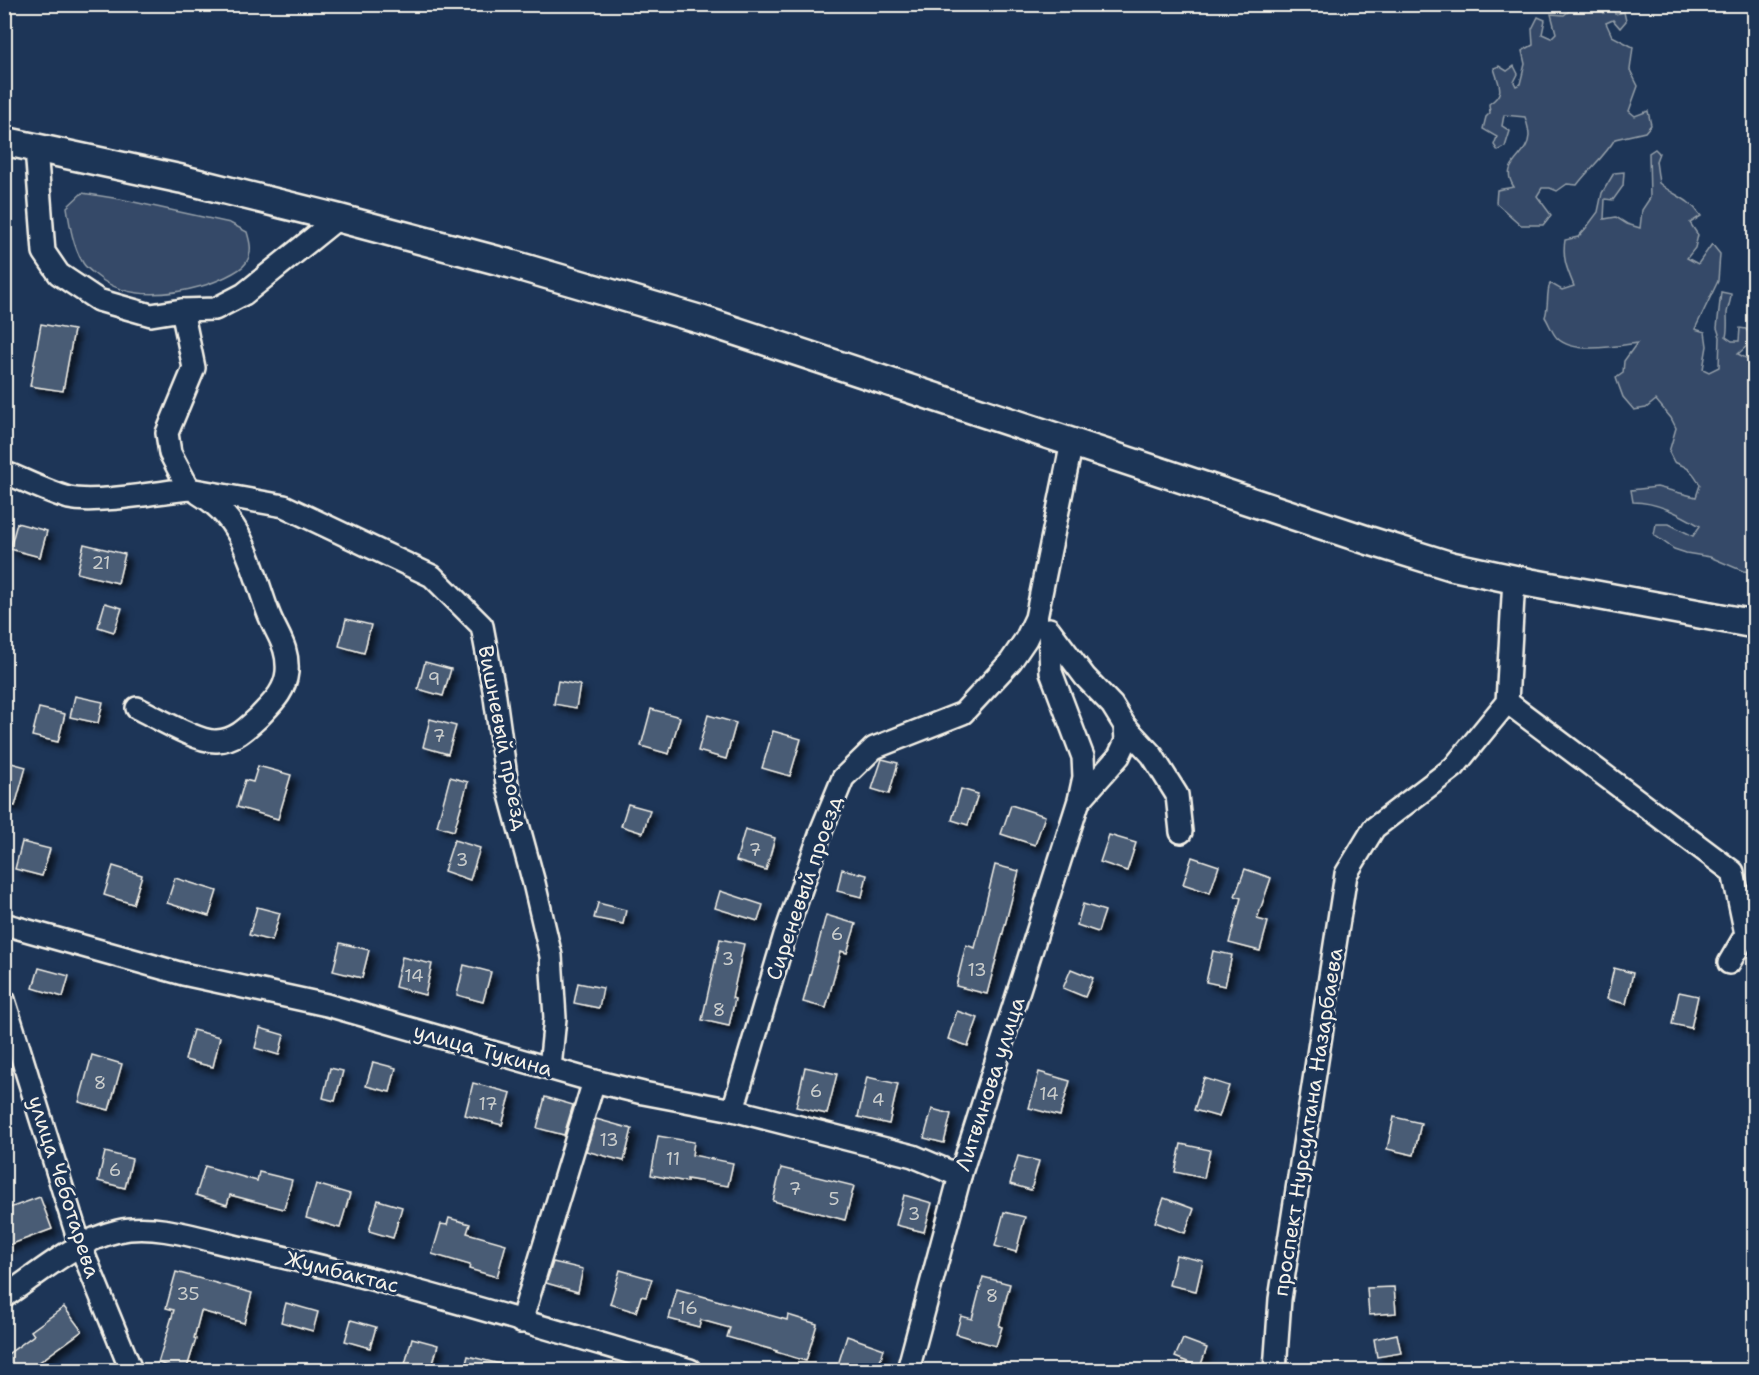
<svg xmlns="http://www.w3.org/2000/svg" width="1759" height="1375" viewBox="0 0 1759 1375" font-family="'Shantell Sans',sans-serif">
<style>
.green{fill:#354a67;stroke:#949ea8;stroke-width:1.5}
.building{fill:#485b74;stroke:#f4f1e8;stroke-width:1.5;filter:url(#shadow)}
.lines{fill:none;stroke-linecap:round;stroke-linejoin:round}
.minor-casing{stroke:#f4f1e8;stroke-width:26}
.major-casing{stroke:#f4f1e8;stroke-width:32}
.minor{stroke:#1d3557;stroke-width:21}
.major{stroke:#1d3557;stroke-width:27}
.labels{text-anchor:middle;stroke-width:6;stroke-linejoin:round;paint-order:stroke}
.number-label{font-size:18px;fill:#c9cccb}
.street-label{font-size:21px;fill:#f4f1e8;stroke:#1d3557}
</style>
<defs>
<filter id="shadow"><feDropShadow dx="5.5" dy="5.5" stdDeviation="3" flood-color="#0009"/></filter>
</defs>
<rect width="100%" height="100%" fill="#1d3557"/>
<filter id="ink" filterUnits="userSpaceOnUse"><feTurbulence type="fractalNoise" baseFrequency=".0167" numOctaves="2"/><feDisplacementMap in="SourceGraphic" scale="12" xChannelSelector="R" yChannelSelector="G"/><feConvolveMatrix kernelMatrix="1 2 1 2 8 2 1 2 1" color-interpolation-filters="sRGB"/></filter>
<g filter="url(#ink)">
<g class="green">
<path d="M1577 5 1602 9 1604 13 1613 5 1615 14 1624 12 1626 21 1620 28 1613 20 1606 23 1612 36 1633 47 1630 70 1638 86 1629 111 1635 116 1648 111 1651 125 1645 132 1615 139C1605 156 1589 169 1577 185L1567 184 1557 191 1550 188H1542L1537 196 1551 215 1543 225H1521L1496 203 1497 190 1514 187C1498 163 1528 158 1529 136 1529 130 1527 123 1525 117L1504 115 1502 126 1510 131 1505 147 1498 151 1494 145 1497 137 1483 129 1486 117 1490 113 1489 104C1507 92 1498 84 1494 68L1499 66 1507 71 1514 66 1518 74 1514 82 1516 86 1520 84 1525 64 1522 51 1533 45 1532 29 1538 17 1545 20 1542 34 1551 38 1556 33 1551 14 1564 15Z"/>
<path d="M1655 149 1659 153 1656 161 1659 183C1675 197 1688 197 1701 216L1690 223 1698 235 1695 248 1687 258 1698 264 1712 244 1720 254 1718 281 1695 329 1705 332 1707 346 1703 369 1709 372 1719 367 1720 337 1717 328 1721 292 1731 294C1731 301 1728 306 1727 313 1727 321 1728 329 1726 337L1732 341H1739L1740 328 1746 329 1749 334 1748 345 1738 354 1754 362V572L1743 571 1710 557 1686 553 1674 549 1654 535 1656 524H1669L1693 536 1700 526C1680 514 1657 502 1633 502L1631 490 1657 487 1696 497 1700 485C1694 472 1688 467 1674 462L1669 452 1676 428 1671 418 1656 400 1646 408 1634 410 1623 397 1616 378 1623 373 1624 361 1637 343C1617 346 1574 355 1557 338 1552 333 1549 323 1545 317 1549 305 1546 295 1550 283L1562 290 1574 286C1567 269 1562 258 1565 240L1578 237 1586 228 1598 212 1602 193 1614 173 1624 172 1623 186 1613 200 1605 199 1604 219 1616 217 1627 224 1640 228 1642 210 1650 198 1649 153Z"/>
<path d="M82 193 120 199 230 223 247 232C250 242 253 252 246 263 240 272 213 283 202 286 167 296 126 300 97 276 92 272 86 268 83 263 73 246 70 227 67 207Z"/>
</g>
<g class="building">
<polygon points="41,324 74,330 63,391 30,386"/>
<polygon points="17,523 47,531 40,557 10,549"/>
<polygon points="84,544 125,554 118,583 77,573"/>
<polygon points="105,603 122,608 114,632 98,627"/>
<polygon points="346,619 371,625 364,653 339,646"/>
<polygon points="425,662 451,669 443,696 418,689"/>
<polygon points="558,681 580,685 576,708 554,704"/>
<polygon points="75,696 103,702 98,723 70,717"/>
<polygon points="39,708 65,714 58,742 32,736"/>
<polygon points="651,709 680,717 669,754 641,746"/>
<polygon points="708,715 736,723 726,759 698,751"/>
<polygon points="430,719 456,726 448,754 423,747"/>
<polygon points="773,731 801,739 790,776 762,768"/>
<polygon points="882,759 898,763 889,794 872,789"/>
<polygon points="4,761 26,767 15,806 4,803"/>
<polygon points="258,766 291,775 278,819 237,807 245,780 253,782"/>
<polygon points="450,777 468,782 454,831 437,826"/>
<polygon points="961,789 978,794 968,825 952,820"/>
<polygon points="628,804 650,810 643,833 621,826"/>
<polygon points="1011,805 1045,816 1035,845 1001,834"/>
<polygon points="745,829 775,838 766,870 736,861"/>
<polygon points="1109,835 1136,843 1127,871 1100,862"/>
<polygon points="454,840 480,848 470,880 444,871"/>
<polygon points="22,842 50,849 42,876 15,869"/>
<polygon points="1192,857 1219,866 1210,893 1183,884"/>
<polygon points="995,865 1019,871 987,994 956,986 966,945 975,948"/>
<polygon points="113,866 142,875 133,904 104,895"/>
<polygon points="842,869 867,875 862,897 837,891"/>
<polygon points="1245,869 1271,878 1257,919 1268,922 1260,951 1229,943 1241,898 1235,896"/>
<polygon points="175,878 217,891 209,916 167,903"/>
<polygon points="720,891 763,905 758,921 715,908"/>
<polygon points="598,903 626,910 623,924 594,918"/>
<polygon points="1083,904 1105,911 1098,932 1077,925"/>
<polygon points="257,907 280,913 272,941 249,935"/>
<polygon points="826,915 856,924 847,953 841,951 826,1008 803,1002"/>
<polygon points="720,939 744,944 732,998 735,999 729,1026 702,1020"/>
<polygon points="340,943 369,950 362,978 333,971"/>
<polygon points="1213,951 1232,955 1225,986 1206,982"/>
<polygon points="402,957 432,964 425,995 395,987"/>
<polygon points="464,965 491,972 483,1002 457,995"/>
<polygon points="39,968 69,976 63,997 33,988"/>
<polygon points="1614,968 1633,973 1626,1004 1607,999"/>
<polygon points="1071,969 1093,978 1085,997 1063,988"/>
<polygon points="578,983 603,988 599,1008 574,1003"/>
<polygon points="1679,992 1698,996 1691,1028 1672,1024"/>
<polygon points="957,1011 978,1018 968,1046 948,1039"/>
<polygon points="260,1028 284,1035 279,1055 255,1048"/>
<polygon points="193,1030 220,1037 213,1067 185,1060"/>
<polygon points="92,1055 122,1064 109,1110 79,1102"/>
<polygon points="373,1062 396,1068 390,1092 366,1086"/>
<polygon points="805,1067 837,1074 827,1114 796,1107"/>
<polygon points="330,1068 343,1071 335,1101 323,1098"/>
<polygon points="1039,1072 1070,1081 1060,1116 1029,1108"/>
<polygon points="867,1077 898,1084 889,1124 858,1117"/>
<polygon points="1204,1078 1229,1086 1219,1117 1194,1110"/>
<polygon points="473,1083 511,1093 502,1125 465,1115"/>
<polygon points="545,1097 573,1105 564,1135 537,1128"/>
<polygon points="932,1109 951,1114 944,1143 924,1138"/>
<polygon points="1394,1117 1421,1123 1414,1155 1387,1149"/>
<polygon points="596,1119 632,1129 624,1161 586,1151"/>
<polygon points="658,1136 694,1142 692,1155 733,1163 728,1186 687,1179 687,1182 651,1175"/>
<polygon points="1181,1144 1210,1150 1204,1178 1175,1172"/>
<polygon points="105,1152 132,1159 125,1188 98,1181"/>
<polygon points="1018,1156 1039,1161 1031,1190 1010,1184"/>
<polygon points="205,1166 257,1181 259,1172 292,1180 284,1209 230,1195 227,1205 196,1195"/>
<polygon points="781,1168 854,1186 845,1220 773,1201"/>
<polygon points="316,1184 350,1194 340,1228 306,1218"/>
<polygon points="904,1195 932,1203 924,1232 896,1225"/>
<polygon points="40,1197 52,1229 4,1247 4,1210"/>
<polygon points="1164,1198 1194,1209 1185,1233 1155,1222"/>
<polygon points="378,1200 402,1207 393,1238 369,1231"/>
<polygon points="1004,1212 1025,1217 1016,1252 995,1246"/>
<polygon points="449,1218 470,1224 467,1233 506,1244 497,1277 469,1269 470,1265 432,1254 441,1224 447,1225"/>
<polygon points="1176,1255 1203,1261 1196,1291 1169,1285"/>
<polygon points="553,1262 583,1269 578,1292 546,1283"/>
<polygon points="620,1270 652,1279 646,1297 641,1296 636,1312 610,1304"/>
<polygon points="176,1272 252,1293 244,1323 201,1311 194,1338 196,1339 186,1371 158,1363 174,1310 166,1308"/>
<polygon points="983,1277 1010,1284 999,1326 1002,1327 996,1346 956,1334 961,1316 972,1319"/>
<polygon points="1394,1287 1396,1313 1369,1315 1367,1288"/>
<polygon points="677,1289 787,1320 788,1315 817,1324 806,1361 776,1352 777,1351 727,1337 730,1328 701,1320 699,1327 669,1319"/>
<polygon points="286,1303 318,1312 313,1331 281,1322"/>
<polygon points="64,1307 82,1331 27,1371 4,1371 4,1357 34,1335 31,1331"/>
<polygon points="351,1320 376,1327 370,1348 345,1341"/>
<polygon points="1397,1334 1401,1353 1377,1357 1374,1339"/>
<polygon points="847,1336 884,1349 877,1371 836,1371"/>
<polygon points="412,1338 438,1345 431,1371 412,1371 404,1368"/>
<polygon points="1183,1339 1207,1348 1200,1367 1175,1357"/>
<polygon points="468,1356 508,1366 508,1371 464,1371"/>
</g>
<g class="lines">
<defs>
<g id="minor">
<polyline points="36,148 44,252 59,274 98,300 151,315 182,310 215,309 244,294 338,218"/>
<path d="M4 472C26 481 47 492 69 498 96 504 159 492 189 489L170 453 167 433 194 368 182 310"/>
<polyline points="189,489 284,506 432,576 482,626 494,690 507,784 534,883 551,956 555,1018 550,1068"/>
<polyline points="1049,629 1085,677 1112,705 1125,726 1126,741 1119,756 1080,800"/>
<polyline points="1507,702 1733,872 1746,934 1729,963"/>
<path d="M137 708C154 716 199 743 217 741 235 740 246 729 259 717 272 703 285 692 287 672 289 646 276 634 268 612 251 566 244 519 198 493"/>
<polyline points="1125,726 1152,755 1177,795 1181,832"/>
<polyline points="4,924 183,974 327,1005 594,1081 643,1093 733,1110 913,1156 960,1176"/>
<polyline points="4,1000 80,1245 131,1370"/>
<polyline points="733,1110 785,935 822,829 843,778 874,748 963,713 1011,661 1026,639 1036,618 1072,442"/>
<path d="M4 1297C40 1273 75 1241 118 1231 156 1222 205 1240 243 1248 394 1281 542 1327 690 1370"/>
<polyline points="521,1322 594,1081"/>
<polyline points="908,1370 960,1176 1079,800 1084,777 1083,757 1051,672 1049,630"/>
<polyline points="1275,1370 1280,1299 1346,874 1374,828 1454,767 1507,702 1514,579"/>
</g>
<polyline id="major" points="4,141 181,179 338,218 511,264 702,320 1370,541 1451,566 1531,583 1754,624"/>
</defs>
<use href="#minor" class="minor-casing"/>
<use href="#major" class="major-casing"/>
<use href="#minor" class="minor"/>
<use href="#major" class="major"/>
</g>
</g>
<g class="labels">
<g class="number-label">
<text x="101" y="569">21</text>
<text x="434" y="685">9</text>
<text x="439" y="742">7</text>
<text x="755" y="856">7</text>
<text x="462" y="866">3</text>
<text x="837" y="940">6</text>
<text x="728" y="965">3</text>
<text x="977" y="976">13</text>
<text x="414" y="982">14</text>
<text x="719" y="1016">8</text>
<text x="100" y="1089">8</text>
<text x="816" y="1097">6</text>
<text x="1049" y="1100">14</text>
<text x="878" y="1106">4</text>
<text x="488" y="1110">17</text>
<text x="609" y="1146">13</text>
<text x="673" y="1165">11</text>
<text x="115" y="1176">6</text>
<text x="795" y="1195">7</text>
<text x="834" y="1205">5</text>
<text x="914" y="1220">3</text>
<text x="188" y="1300">35</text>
<text x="992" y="1302">8</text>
<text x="688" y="1314">16</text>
</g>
<g class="street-label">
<text transform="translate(503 738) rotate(79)" y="7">Вишневый проезд</text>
<text transform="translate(804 888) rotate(-71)" y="7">Сиреневый проезд</text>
<text transform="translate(483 1050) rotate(16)" y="7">улица Тукина</text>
<text transform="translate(990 1084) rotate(-72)" y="7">Литвинова улица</text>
<text transform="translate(1308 1122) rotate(-81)" y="7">проспект Нурсултана Назарбаева</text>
<text transform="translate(64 1187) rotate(72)" y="7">улица Чеботарева</text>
<text transform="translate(342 1272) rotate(14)" y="7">Жумбактас</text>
</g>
</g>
<rect width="1759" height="1375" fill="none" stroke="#1d3557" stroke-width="24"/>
<rect x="12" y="12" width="1735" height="1351" fill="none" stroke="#f4f1e8" stroke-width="2" filter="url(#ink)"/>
</svg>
